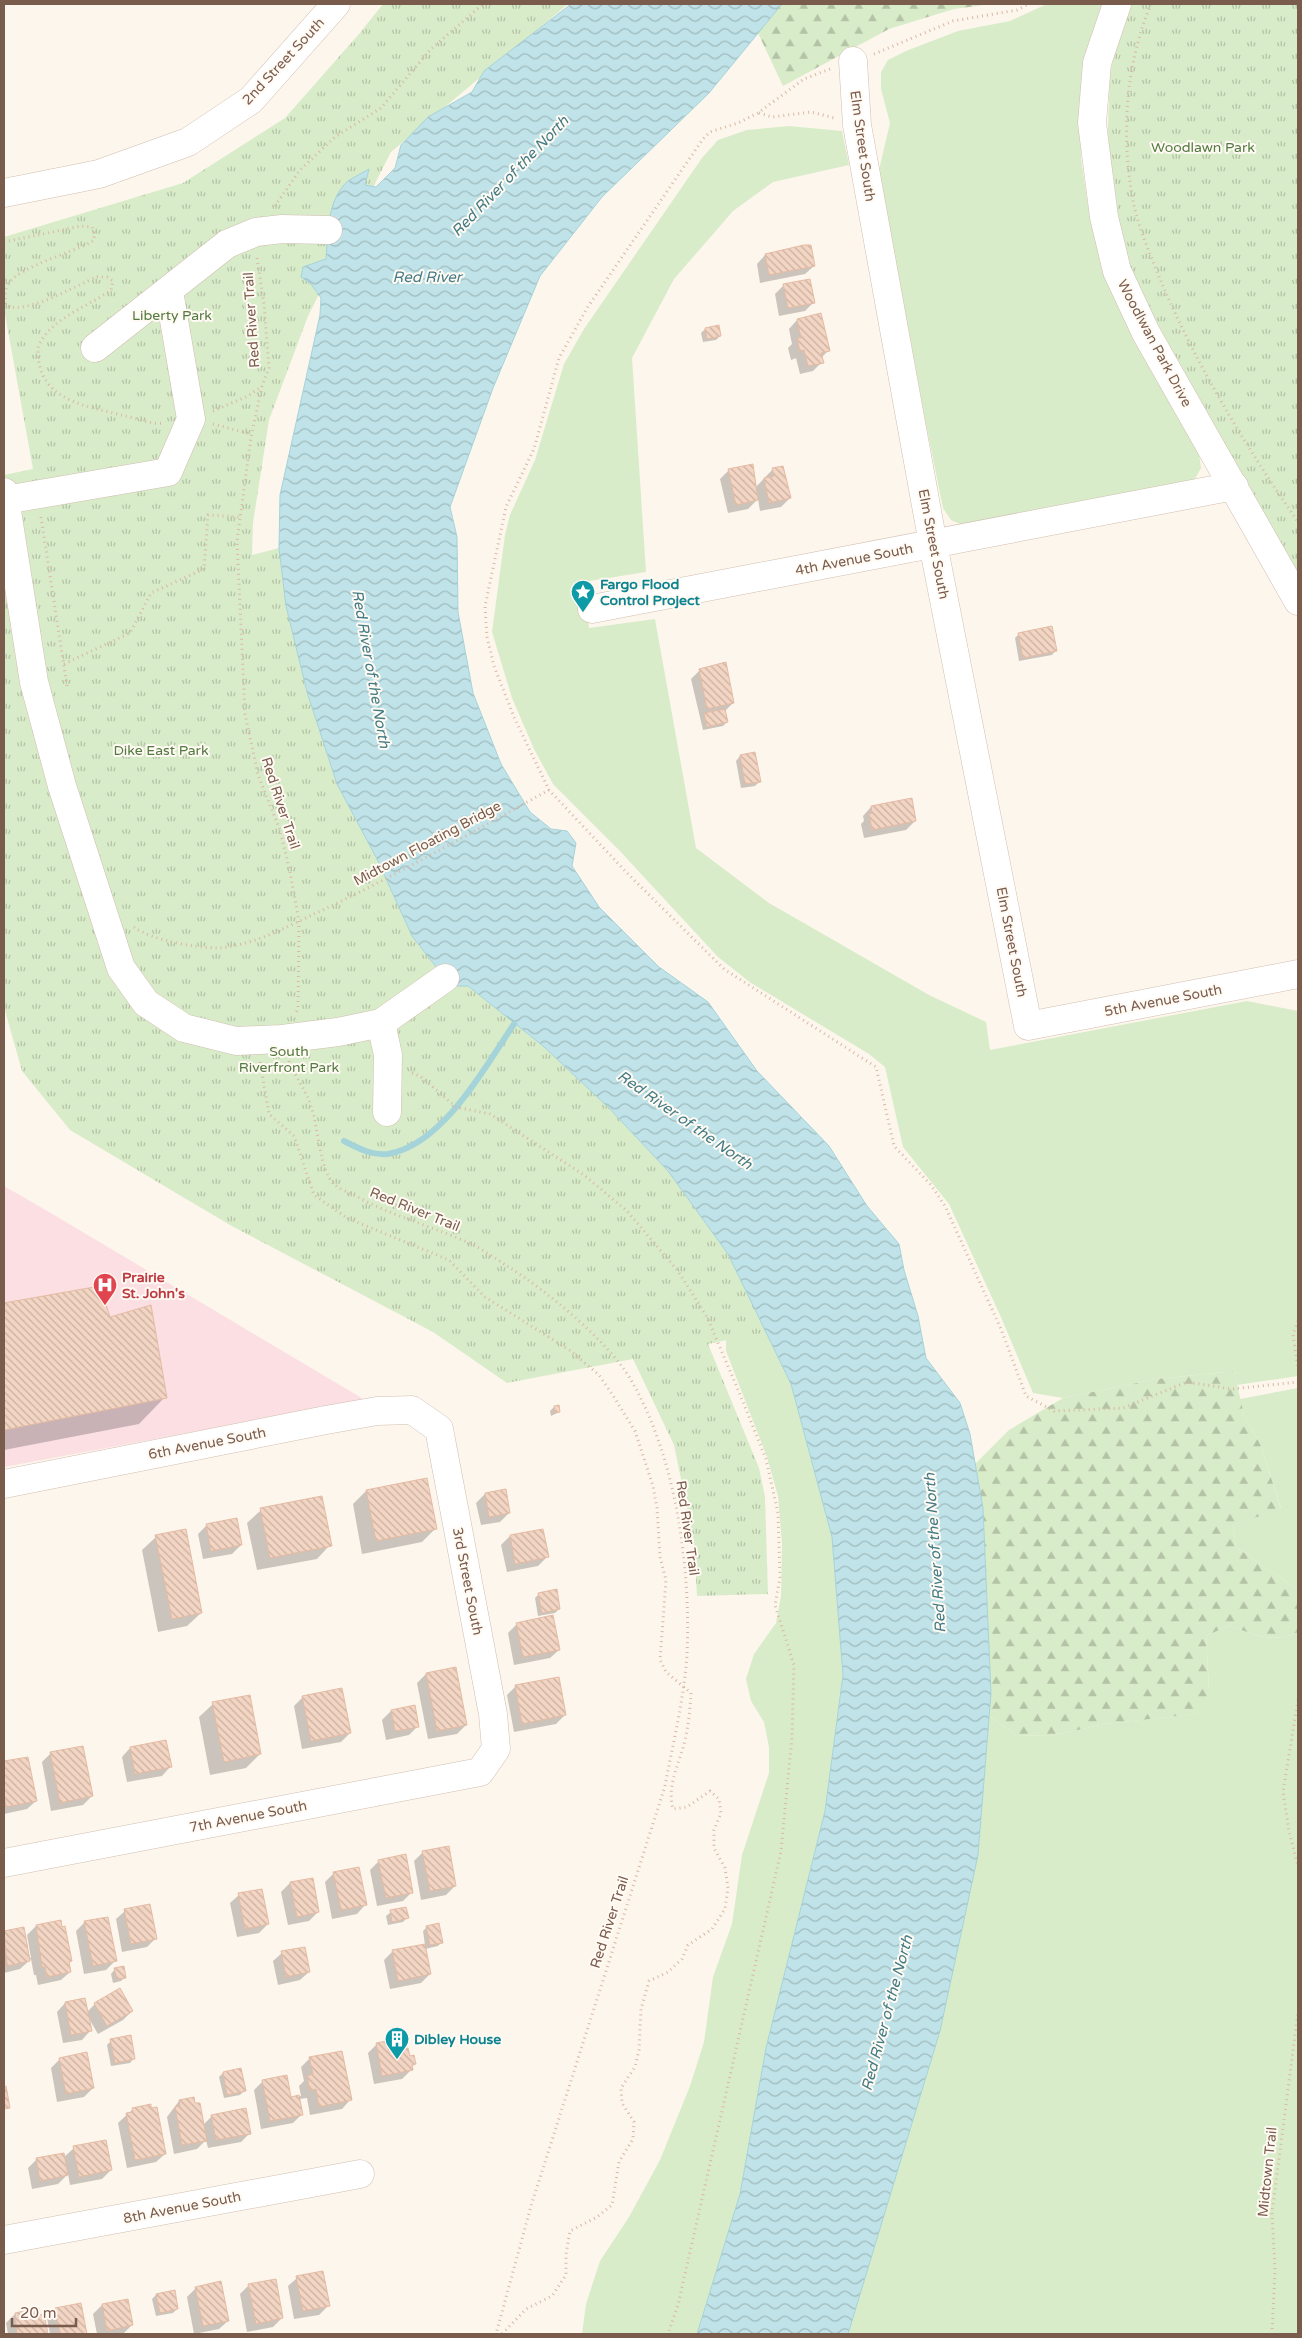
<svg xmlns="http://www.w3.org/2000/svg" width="1302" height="2338" viewBox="0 0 1302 2338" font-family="'Varela Round',sans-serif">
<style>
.medical{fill:#fbdfe3}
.green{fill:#d8ecc9}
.forest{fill:url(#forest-firs)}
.park{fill:url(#park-tufts)}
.water{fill:url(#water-waves);stroke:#a5d3da}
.shadow{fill:#0003}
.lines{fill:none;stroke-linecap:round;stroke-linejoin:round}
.stream{stroke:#a5d3da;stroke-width:6}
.building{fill:url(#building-back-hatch);stroke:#e6bba3}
.minor-casing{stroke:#d1beb0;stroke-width:29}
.path{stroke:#d9b8a5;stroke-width:3;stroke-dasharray:1 4;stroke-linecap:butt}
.minor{stroke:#fff;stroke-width:28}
.labels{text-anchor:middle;stroke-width:4;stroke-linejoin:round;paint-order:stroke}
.street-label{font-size:14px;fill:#7a5c4d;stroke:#fffaf3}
.park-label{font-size:14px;fill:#537a41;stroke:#fffaf3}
.culture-label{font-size:14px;font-weight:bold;fill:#0d838f;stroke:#fffaf3;text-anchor:start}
.health-label{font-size:14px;font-weight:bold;fill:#be3a42;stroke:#fffaf3;text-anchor:start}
.water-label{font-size:15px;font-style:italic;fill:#437c86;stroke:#fffaf3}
</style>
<defs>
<pattern id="forest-firs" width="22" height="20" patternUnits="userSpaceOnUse" patternTransform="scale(1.25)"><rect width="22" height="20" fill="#d8ecc9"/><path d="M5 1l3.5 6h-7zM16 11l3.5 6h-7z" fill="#b4c2a5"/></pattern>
<pattern id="park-tufts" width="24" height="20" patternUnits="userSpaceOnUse" patternTransform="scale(1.25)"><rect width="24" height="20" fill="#d8ecc9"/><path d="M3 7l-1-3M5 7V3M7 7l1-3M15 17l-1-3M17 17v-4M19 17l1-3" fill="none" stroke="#b4c2a5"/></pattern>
<pattern id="water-waves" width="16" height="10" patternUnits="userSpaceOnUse" patternTransform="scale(1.25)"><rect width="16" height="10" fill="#bfe3e8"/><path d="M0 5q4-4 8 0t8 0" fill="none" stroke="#a0bbbe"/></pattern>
<pattern id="building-back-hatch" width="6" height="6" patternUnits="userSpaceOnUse" patternTransform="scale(1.25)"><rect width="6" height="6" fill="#f3d5c3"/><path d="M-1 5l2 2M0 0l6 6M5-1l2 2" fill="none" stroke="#cab0a1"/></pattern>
</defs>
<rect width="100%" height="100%" fill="#fdf6ec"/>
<polygon class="medical" points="4,1186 49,1212 365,1400 4,1467"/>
<g class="green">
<polygon points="1047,4 1104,4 1081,105 1081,158 1088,206 1104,266 1199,454 1201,468 1192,484 967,527 951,520 943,508 926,424 879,170 890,123 881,89 881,72 888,60 906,51 958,31 1010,21"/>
<polygon points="789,126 842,131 849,165 773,182 733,211 674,279 632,358 646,572 583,582 589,628 655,619 696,848 769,903 929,995 986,1022 990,1050 1247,1001 1298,1011 1298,1376 1237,1385 1234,1371 1156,1379 1063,1398 1033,1393 1000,1315 949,1204 903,1147 885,1067 869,1054 751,983 718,957 618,849 553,784 534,749 512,698 492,632 505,535 510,515 535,460 564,364 584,329 702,158 718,140 747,130"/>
<polygon points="728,1254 791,1384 832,1537 843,1675 825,1811 766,2048 740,2194 697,2334 582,2334 586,2304 600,2261 629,2217 660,2160 690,2086 704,2042 713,1977 732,1924 742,1855 769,1773 769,1747 764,1722 751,1701 746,1679 754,1654 776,1623 781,1596 782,1544 778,1496 767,1457 726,1351"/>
<polygon points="1298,1388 1298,1590 1236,1547 1233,1525 1281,1508 1261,1446 1244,1415 1240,1399"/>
<path d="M1230 1625C1252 1635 1275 1644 1298 1632V2334H848L940 2031 978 1855 989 1716 1016 1735 1050 1736 1105 1724 1203 1713 1209 1689 1206 1636Z"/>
</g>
<g class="forest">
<polygon points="782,4 992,4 954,9 889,29 783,86 758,33"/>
<path d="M1234 1371 1244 1415 1261 1446 1281 1509 1233 1525 1236 1547 1298 1590V1632C1275 1644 1252 1635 1230 1625L1206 1636 1209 1690 1204 1713 1105 1724 1050 1736 1016 1735 989 1716 991 1693 983 1508 975 1464 1009 1430 1063 1398 1156 1379Z"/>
</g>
<g class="park">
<polygon points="383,4 568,4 391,152 308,316 269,420 253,523 252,555 279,548 286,606 307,692 337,784 377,859 412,936 451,986 468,986 543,1046 610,1109 668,1171 728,1254 766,1332 708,1344 759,1468 765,1497 768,1594 697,1596 694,1542 674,1445 633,1359 507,1383 433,1332 230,1225 70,1130 22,1071 4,1007 4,475 33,469 4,309 4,237 183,183 285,118 359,34"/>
<polygon points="1130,4 1298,4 1298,575 1128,271 1113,207 1107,152 1110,73 1125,11"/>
</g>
<path class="water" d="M571 4H782L709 93 602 197 540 276 493 388 450 507 457 537 458 612 473 693 501 764 530 812 551 829 567 831 576 843 572 866 599 907 659 967 708 1002 757 1071 829 1146 867 1206 899 1244 904 1270 918 1316 926 1358 960 1403 970 1434 983 1508 991 1693 978 1855 940 2031 848 2334H697L740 2194 766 2048 825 1811 843 1675 832 1537 791 1384 728 1254 668 1171 610 1109 543 1046 468 986H451L412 936 377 859 337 784 307 692 286 606 279 548 280 495 320 315 321 298 311 284 301 277 303 267 326 259C328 234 327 199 348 181 354 177 362 173 369 169L365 185 376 187 395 168 401 145 428 117 472 92 484 71Z"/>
<g class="shadow">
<polygon points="810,246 814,266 805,274 760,283 757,264 765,255"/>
<polygon points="784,285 814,302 805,311 779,316 775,294"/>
<polygon points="797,320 829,350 821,358 822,362 813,371 800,374 796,358 791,360 788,348 792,344 789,329"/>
<polygon points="705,329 720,336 716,340 703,342 701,333"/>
<polygon points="773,469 790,498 781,507 760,511 758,499 748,509 728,513 720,479 729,470 755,488"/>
<polygon points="1019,634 1056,650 1052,655 1019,661 1015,638"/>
<polygon points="700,670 733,703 725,711 727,722 723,726 703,730 691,679"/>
<polygon points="740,756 759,782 755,786 741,788 736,761"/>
<polygon points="871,807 915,821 906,830 864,838 861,824 864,821 863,816"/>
<polygon points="100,1287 110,1318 165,1397 139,1424 4,1450 4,1304"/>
<polygon points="554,1407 558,1407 559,1412 551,1416 550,1411"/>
<polygon points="366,1491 436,1528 422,1542 362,1554 353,1504"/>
<polygon points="485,1494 509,1513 500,1522 481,1525 476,1503"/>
<polygon points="261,1510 330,1545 317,1559 257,1570 247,1523"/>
<polygon points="207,1525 241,1545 232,1554 203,1559 198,1534"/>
<polygon points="510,1536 547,1557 538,1566 507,1572 501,1545"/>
<polygon points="156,1537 201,1613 187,1626 158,1632 142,1550"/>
<polygon points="539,1594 559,1609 555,1613 538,1616 535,1598"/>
<polygon points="517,1624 559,1650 550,1658 514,1665 508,1633"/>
<polygon points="455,1668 466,1725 457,1734 428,1739 417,1683 426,1674"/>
<polygon points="516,1686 565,1715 556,1724 514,1732 507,1695"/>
<polygon points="303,1697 350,1733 341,1742 302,1749 294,1706"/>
<polygon points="213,1704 260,1754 246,1768 210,1775 199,1717"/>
<polygon points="391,1711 418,1726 409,1735 386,1740 382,1720"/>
<polygon points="130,1748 170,1767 162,1776 127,1782 122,1757"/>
<polygon points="50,1754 92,1796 83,1805 51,1811 42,1762"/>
<polygon points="27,1758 36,1801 27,1809 4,1814 4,1763"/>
<polygon points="423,1852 455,1886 446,1895 421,1900 414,1861"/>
<polygon points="379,1861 412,1892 403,1901 377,1906 370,1870"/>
<polygon points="334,1873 365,1905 357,1914 332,1919 325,1882"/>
<polygon points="290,1883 318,1912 309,1921 288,1925 281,1892"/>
<polygon points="239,1895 268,1924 259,1933 237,1937 230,1903"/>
<polygon points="125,1911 155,1939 147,1947 122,1952 116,1919"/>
<polygon points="391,1912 407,1918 403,1922 388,1925 386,1916"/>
<polygon points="85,1922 115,1961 106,1970 84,1974 76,1931"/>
<polygon points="36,1926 71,1961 68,1964 70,1972 61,1980 38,1985 36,1975 34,1975 31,1959 20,1969 4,1973 4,1932 23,1929 29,1958 31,1958 27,1935"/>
<polygon points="427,1927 442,1942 438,1946 425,1949 430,1974 421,1983 390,1989 384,1960 393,1951 425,1945 423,1931"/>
<polygon points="282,1953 309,1972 300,1980 278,1985 273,1961"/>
<polygon points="115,1969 125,1977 121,1981 113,1983 111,1974"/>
<polygon points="65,2003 87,2012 95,2004 132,2011 123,2020 98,2034 88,2017 90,2031 82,2040 63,2043 57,2012"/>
<polygon points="111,2041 134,2058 130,2063 111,2066 107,2045"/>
<polygon points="377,2044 388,2054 409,2057 414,2064 411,2070 402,2079 374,2084 368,2053"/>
<polygon points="310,2058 350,2100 342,2109 310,2115 307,2098 299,2099 302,2114 293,2123 261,2129 254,2090 263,2081 290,2098 301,2096 299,2086 304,2081 301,2067"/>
<polygon points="60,2059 93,2088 84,2097 57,2102 51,2068"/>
<polygon points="223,2073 244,2091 240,2095 224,2098 219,2077"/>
<polygon points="179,2101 203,2125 212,2116 250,2133 241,2142 208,2148 206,2140 197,2149 174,2154 167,2117"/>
<polygon points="133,2109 165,2154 156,2162 127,2168 118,2123"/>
<polygon points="74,2148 111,2170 102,2179 70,2185 68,2174 58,2184 32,2189 28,2168 37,2159 63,2158"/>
<polygon points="297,2278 328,2306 319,2315 294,2319 288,2286"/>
<polygon points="249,2285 282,2318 273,2327 247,2332 240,2294"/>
<polygon points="196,2288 228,2321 219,2329 194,2334 187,2297"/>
<polygon points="156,2295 177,2309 173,2313 156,2316 152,2299"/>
<polygon points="80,2304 86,2334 50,2334 47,2318 56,2309"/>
<polygon points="102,2305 132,2325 123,2334 97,2334 93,2314"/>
<polygon points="15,2314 43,2316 47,2334 8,2334 6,2323"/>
</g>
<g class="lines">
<path class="stream" d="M344 1141C358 1148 372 1156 388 1154 443 1145 485 1067 514 1024"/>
</g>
<g class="building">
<polygon points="804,245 811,245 815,266 769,275 765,254"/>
<polygon points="810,279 815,303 788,308 783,284"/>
<polygon points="821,313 830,351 821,353 824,363 808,366 804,350 800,352 797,338 801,338 797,319"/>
<polygon points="719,325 721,336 707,339 705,328"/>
<polygon points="753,464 758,500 736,505 728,469"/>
<polygon points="783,466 791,498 769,503 764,478 774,476 772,468"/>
<polygon points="1052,626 1057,651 1023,658 1018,633"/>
<polygon points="726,662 734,703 707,709 699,669"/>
<polygon points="725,709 728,722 707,727 704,713"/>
<polygon points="755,752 761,782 745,784 740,755"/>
<polygon points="912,798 916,821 872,830 869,814 872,813 871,806"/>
<polygon points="100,1286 110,1317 151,1305 167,1398 4,1430 4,1303"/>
<polygon points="559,1405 560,1412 555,1413 554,1406"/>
<polygon points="427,1478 437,1529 376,1541 366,1490"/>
<polygon points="506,1489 510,1513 489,1517 485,1493"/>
<polygon points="322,1496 332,1546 270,1558 260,1508"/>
<polygon points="237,1518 242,1545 211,1551 206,1524"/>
<polygon points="186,1529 202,1613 172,1619 155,1535"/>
<polygon points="543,1529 549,1557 515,1564 510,1535"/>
<polygon points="557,1589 560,1609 542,1613 538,1593"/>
<polygon points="553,1615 560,1650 523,1657 516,1623"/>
<polygon points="456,1667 467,1725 437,1731 426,1673"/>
<polygon points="559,1677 566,1715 522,1724 515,1685"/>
<polygon points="342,1688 351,1733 311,1741 302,1696"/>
<polygon points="250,1695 261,1754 224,1762 212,1702"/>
<polygon points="415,1705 419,1727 395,1731 391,1710"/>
<polygon points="166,1740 172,1767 135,1774 130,1747"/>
<polygon points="83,1746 93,1796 60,1803 50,1752"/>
<polygon points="28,1757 37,1801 6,1807 4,1793 4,1761"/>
<polygon points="449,1846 456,1886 430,1891 422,1851"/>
<polygon points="406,1854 413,1893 386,1898 378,1860"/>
<polygon points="359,1867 367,1905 341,1910 333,1872"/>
<polygon points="313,1878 319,1912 297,1917 290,1882"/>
<polygon points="262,1889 269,1924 245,1929 238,1893"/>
<polygon points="150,1904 157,1939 131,1944 124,1909"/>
<polygon points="406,1907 409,1918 392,1922 390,1910"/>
<polygon points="108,1917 117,1961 93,1966 84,1921"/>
<polygon points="61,1920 62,1927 65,1926 72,1961 69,1962 71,1972 47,1977 45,1967 42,1967 36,1925"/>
<polygon points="439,1923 443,1943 430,1945 426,1926"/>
<polygon points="24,1927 30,1961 7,1966 4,1931"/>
<polygon points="425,1944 431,1974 398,1981 392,1950"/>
<polygon points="305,1947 310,1972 286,1977 281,1951"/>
<polygon points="124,1966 126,1978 117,1979 114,1968"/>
<polygon points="120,1988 133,2011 107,2026 94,2003"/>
<polygon points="85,1998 92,2031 71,2035 65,2002"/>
<polygon points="131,2035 135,2059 115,2063 110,2039"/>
<polygon points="387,2041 389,2052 408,2048 410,2056 414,2055 416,2064 412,2065 413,2070 382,2076 376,2043"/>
<polygon points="342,2051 352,2100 319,2107 316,2089 310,2091 307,2076 313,2074 309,2057"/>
<polygon points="87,2052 94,2088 66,2094 59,2058"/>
<polygon points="241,2068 246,2091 227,2095 223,2072"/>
<polygon points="287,2075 291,2097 299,2095 303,2115 270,2121 262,2080"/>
<polygon points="6,2086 10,2108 4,2109 4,2087"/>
<polygon points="194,2097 195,2103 200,2103 207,2141 182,2145 175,2107 180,2106 179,2100"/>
<polygon points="151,2104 151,2108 157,2107 166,2154 135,2160 126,2113 133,2112 132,2108"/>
<polygon points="246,2108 251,2134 216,2140 211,2115"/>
<polygon points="106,2140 112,2170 79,2177 73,2146"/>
<polygon points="64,2153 68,2175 40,2181 36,2158"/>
<polygon points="323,2271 330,2306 303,2311 296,2276"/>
<polygon points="276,2279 283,2318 256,2324 248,2284"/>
<polygon points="221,2281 229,2321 203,2326 195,2287"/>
<polygon points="175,2290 178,2309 160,2313 156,2294"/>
<polygon points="128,2299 133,2325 107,2331 102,2304"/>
<polygon points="81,2303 87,2334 60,2334 55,2308"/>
<polygon points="39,2308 40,2315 44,2314 48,2334 17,2334 15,2313"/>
</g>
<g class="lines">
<defs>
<g id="minor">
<polyline points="1117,4 1097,63 1092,123 1104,217 1117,271 1146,333 1298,601"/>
<polyline points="853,61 857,125 933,544 1028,1026 1298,974"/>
<polyline points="4,193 99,174 188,142 251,100 336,4"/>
<polyline points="95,348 227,244 256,232 282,229 328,230"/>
<polyline points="4,492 34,682 62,786 121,968 146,1003 184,1028 236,1041 282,1039 338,1032 381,1023 445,978"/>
<polyline points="5,500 168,472 191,419 169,291"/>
<polyline points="592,609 1234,486"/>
<polyline points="381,1023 388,1055 387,1112"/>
<polyline points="4,1484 326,1420 377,1411 412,1410 439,1429 493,1714 496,1749 480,1772 4,1863"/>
<polyline points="4,2240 360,2174"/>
</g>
</defs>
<use href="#minor" class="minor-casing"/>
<g class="path">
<path d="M1151 4C1125 66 1121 135 1133 201 1139 230 1152 259 1163 286 1199 370 1247 448 1298 522"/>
<polyline points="874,54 953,21 1017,10 1029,4"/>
<polyline points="830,69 804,79 758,113 738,123 710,132 703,139 587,308 559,358 534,449 506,507 485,606 487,637 494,666 514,717 549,790 628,874 724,969 876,1067 894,1146 931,1185 945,1206 1001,1329 1026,1396 1054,1411 1123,1408 1187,1382 1232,1389 1298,1382"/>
<polyline points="759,113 772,117 811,112 834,118"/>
<polyline points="275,206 300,170 335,137 381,108 430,50 483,4"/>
<path d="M4 242 81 226 92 227 95 234 93 241C72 253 21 266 9 283 4 290 5 298 6 306 29 314 74 286 97 277H107L113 281 111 290C89 306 55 317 41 341 36 349 38 359 40 367 49 403 95 408 125 416 137 418 151 425 163 423"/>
<polyline points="257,258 264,304 269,368 262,386 251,437 237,541 245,714 258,775 280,830 290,872 299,921 298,1009 295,1014"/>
<polyline points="213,411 248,396 262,386"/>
<polyline points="213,424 251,434"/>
<polyline points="41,517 67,686"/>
<polyline points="64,664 130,633 151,593 204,569 208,515 239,517"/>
<path d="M134 927C151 940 196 948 218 948 251 946 285 928 314 914 394 877 472 832 549 790"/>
<path d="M289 1061C295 1077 306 1090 311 1106 318 1125 320 1172 334 1184 339 1189 348 1192 354 1195 388 1214 424 1224 460 1239 476 1245 492 1256 507 1266 546 1290 608 1341 631 1380 676 1457 691 1567 687 1655 684 1699 673 1743 665 1786L531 2206 496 2334"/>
<path d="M260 1062 269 1114 294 1136 314 1195 347 1218 449 1260 485 1297 571 1351 599 1375 614 1397 635 1431 653 1486 657 1508 660 1557 666 1580 660 1660 666 1672 691 1693C690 1711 688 1730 683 1748 677 1768 667 1788 673 1809L687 1807 710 1791 719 1799 721 1813 714 1830V1848L725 1868 728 1888 725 1909 712 1929 688 1945 682 1959 668 1972 649 1981 641 2009 639 2050 635 2067 621 2088 622 2103 634 2122 633 2139 619 2162 612 2205 597 2217 570 2231 566 2254V2275L552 2296 526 2309 502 2334"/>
<polyline points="412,1073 420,1076 456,1107 490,1114 584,1175 627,1211 678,1271 707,1317 739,1392 766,1459 778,1513 780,1578 775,1605 794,1665 792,1737 781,1851 678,2305 668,2334"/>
<polyline points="1298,1321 1293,1335 1298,1367"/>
<polyline points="1298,1700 1283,1792 1289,1831 1298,1866"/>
<polyline points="1272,2334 1275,2270 1272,2213 1298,2012"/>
</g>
<use href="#minor" class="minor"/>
</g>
<defs>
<symbol id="sight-pin" viewBox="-11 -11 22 30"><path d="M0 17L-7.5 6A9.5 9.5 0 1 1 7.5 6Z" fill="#0f9aa8" stroke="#fffaf3"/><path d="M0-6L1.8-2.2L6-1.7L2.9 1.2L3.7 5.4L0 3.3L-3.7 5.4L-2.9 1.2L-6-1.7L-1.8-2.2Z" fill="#fff"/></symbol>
<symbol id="hospital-pin" viewBox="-11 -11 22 30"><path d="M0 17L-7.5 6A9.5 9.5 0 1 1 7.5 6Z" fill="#e0444e" stroke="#fffaf3"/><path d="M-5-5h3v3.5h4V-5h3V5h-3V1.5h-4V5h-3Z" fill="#fff"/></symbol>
<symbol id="building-pin" viewBox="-11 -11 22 30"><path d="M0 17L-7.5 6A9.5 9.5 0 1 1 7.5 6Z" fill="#0f9aa8" stroke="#fffaf3"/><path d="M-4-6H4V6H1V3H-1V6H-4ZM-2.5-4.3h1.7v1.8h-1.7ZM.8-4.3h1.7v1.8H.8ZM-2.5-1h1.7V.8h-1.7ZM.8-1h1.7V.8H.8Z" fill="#fff"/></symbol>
</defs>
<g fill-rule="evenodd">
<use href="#sight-pin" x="569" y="578" width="28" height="38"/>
<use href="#hospital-pin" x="91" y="1271" width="28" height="38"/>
<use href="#building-pin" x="383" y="2025" width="28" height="38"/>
</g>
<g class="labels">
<g class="street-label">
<text transform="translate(283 61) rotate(-47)" y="5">2nd Street South</text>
<text transform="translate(863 146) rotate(82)" y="5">Elm Street South</text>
<text transform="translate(251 320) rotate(-94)" y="5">Red River Trail</text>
<text transform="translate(1155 343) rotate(62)" y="5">Woodlwan Park Drive</text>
<text transform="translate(934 544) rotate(79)" y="5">Elm Street South</text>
<text transform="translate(854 559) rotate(-11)" y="5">4th Avenue South</text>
<text transform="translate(281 803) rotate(72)" y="5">Red River Trail</text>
<text transform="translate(427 843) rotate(-28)" y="5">Midtown Floating Bridge</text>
<text transform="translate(1012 942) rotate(79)" y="5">Elm Street South</text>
<text transform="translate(1163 1000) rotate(-11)" y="5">5th Avenue South</text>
<text transform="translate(415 1209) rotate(22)" y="5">Red River Trail</text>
<text transform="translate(207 1443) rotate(-11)" y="5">6th Avenue South</text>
<text transform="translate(688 1528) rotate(82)" y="5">Red River Trail</text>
<text transform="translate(468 1581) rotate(79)" y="5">3rd Street South</text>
<text transform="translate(248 1816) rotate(-11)" y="5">7th Avenue South</text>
<text transform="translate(609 1922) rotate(-72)" y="5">Red River Trail</text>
<text transform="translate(1267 2172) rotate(-84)" y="5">Midtown Trail</text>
<text transform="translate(182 2207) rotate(-11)" y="5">8th Avenue South</text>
</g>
<g class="park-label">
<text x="1203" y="152">Woodlawn Park</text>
<text x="172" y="320">Liberty Park</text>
<text x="161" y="755">Dike East Park</text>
<text x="289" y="1056">South<tspan x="289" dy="16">Riverfront Park</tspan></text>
</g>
<g class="culture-label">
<text x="600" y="589">Fargo Flood<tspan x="600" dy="16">Control Project</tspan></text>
<text x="414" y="2044">Dibley House</text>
</g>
<g class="health-label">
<text x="122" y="1282">Prairie<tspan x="122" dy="16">St. John's</tspan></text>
</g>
<g class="water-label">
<text transform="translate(510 176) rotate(-46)" y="5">Red River of the North</text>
<text x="427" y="282">Red River</text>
<text transform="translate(371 669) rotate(80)" y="5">Red River of the North</text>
<text transform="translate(685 1120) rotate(35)" y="5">Red River of the North</text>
<text transform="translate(935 1553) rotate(-94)" y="5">Red River of the North</text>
<text transform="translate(887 2013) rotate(-75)" y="5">Red River of the North</text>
</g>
</g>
<rect width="1302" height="2338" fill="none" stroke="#7a5c4d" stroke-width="10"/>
<path d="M12 2318v8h64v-8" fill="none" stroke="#7a5c4d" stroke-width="2.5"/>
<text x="20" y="2318" font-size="15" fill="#7a5c4d" stroke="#fffaf3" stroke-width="4" paint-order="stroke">20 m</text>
</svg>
